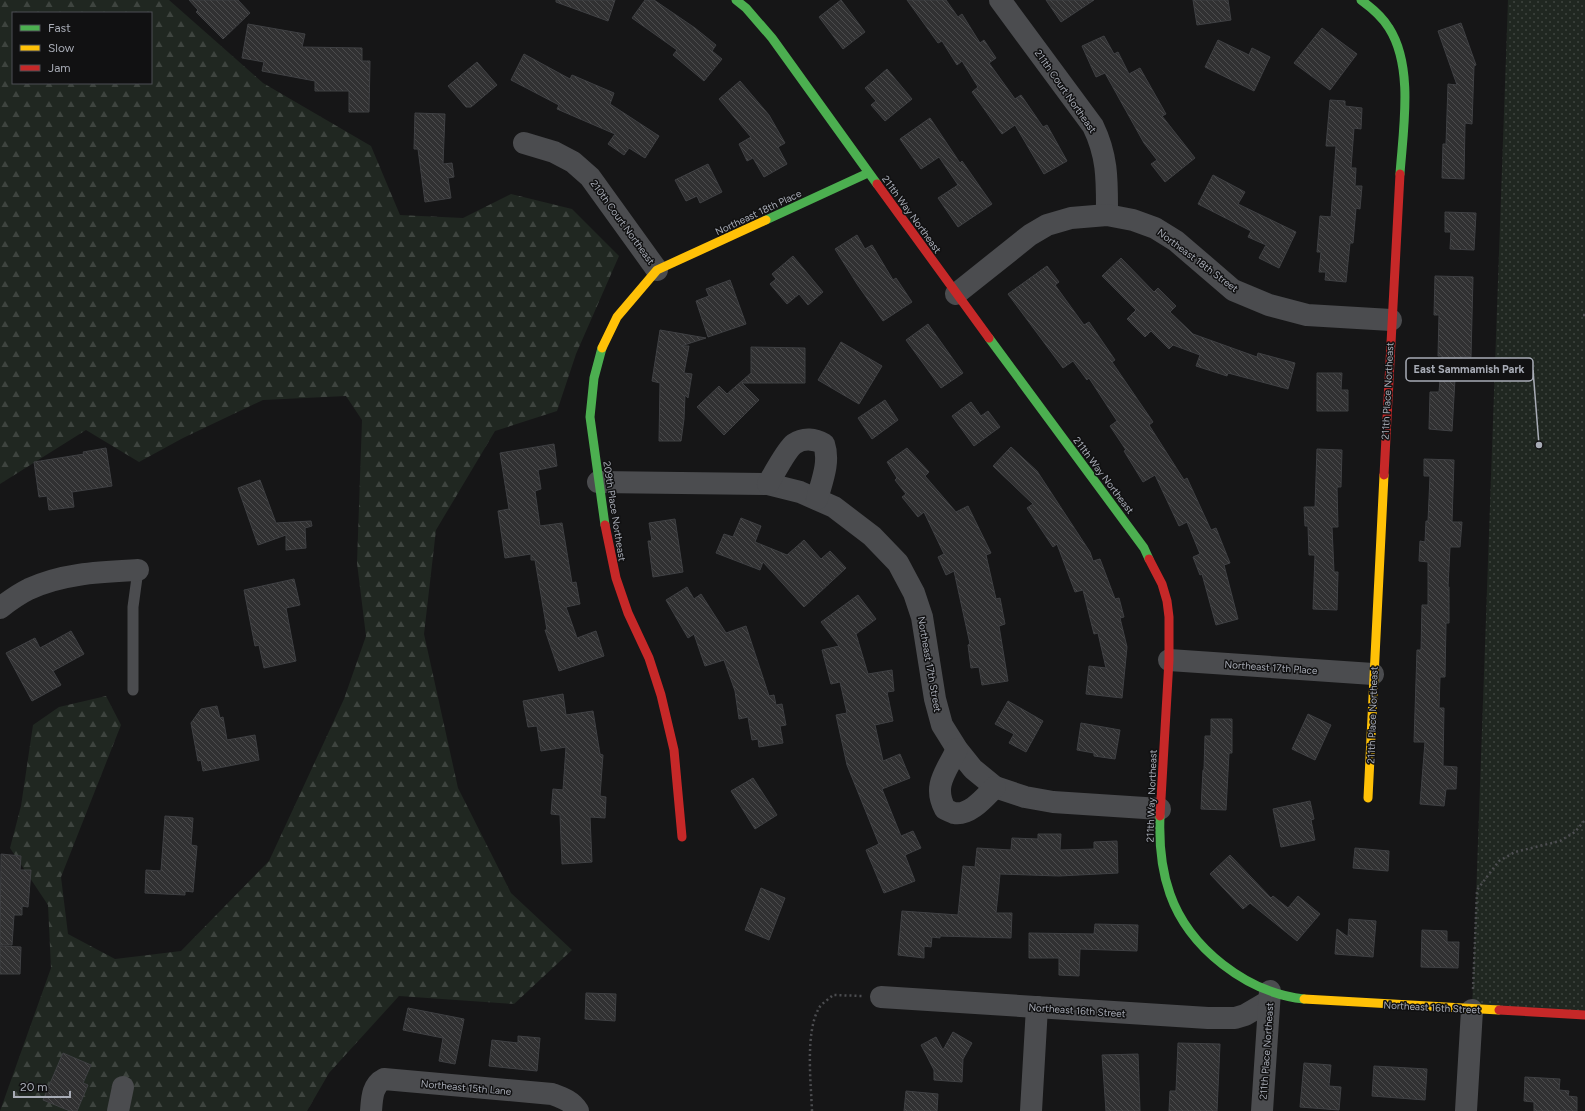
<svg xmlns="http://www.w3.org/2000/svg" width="1585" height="1111" viewBox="0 0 1585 1111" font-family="Figtree,sans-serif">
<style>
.forest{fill:url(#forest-firs);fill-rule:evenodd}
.park{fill:url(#park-dots)}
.building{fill:url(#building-back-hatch);stroke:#3f4043}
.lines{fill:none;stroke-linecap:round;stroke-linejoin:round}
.path{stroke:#4c4d50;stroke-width:2.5;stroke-dasharray:2 3;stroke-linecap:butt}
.lane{stroke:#4b4c4f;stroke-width:11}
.street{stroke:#4b4c4f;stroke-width:22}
.fast{stroke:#4caf50;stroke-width:9}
.slow{stroke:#ffc107;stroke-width:9}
.jam{stroke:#c62828;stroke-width:9}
.labels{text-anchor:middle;stroke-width:3;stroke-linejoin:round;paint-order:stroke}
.street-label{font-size:10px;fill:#a8acb6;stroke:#111112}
.leader{fill:none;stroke:#a8acb6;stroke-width:1.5}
.callout-dot{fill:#a8acb6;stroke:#111112;stroke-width:1.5}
.callout{fill:#111112;stroke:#a8acb6;stroke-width:1.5}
.callout-label{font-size:11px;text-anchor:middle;font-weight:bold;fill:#a8acb6}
</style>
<defs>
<pattern id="forest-firs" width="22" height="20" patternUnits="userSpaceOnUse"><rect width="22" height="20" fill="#202721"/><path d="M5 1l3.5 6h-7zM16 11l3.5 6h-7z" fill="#3e443f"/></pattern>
<pattern id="park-dots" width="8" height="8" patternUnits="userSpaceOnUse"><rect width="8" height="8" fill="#202721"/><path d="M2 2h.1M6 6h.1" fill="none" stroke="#3e443f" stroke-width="1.8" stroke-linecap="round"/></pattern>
<pattern id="building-back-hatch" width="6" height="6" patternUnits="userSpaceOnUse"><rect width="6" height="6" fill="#313132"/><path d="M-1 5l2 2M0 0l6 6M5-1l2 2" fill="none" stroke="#4c4c4d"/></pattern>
</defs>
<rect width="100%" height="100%" fill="#161617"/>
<path class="forest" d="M0 0H169L263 83 371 146 400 215 463 218 511 194 572 209 619 256 576 354 557 411 495 431 436 530 424 634 458 788 511 893 572 950 514 1004 399 996 329 1073 307 1111H0L51 968 48 905 10 848 21 806 33 725 59 707 106 696 121 725 61 877 68 934 115 959 181 951 269 861 344 699 366 636 357 563 362 420 346 396 263 400 183 438 139 462 86 430 0 484ZM13 13H151V83H13Z"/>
<polygon class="park" points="1508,0 1585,0 1585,1015 1472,1010"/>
<g class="building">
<polygon points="189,0 238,0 250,13 223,39 196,12 198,10"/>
<polygon points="556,0 615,0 608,21 556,2"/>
<polygon points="645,0 654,0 695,28 716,45 712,51 722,59 704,81 673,55 677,50 632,18"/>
<polygon points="841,0 865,32 843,49 819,17"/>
<polygon points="907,0 946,0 958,17 962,14 980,43 984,40 996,58 989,63 1015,99 1021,95 1043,127 1047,125 1067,161 1044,174 1015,125 1002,134 972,92 978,87 962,61 957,65 942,41 938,43"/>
<polygon points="1046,0 1094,0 1061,22"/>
<polygon points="1193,0 1228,0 1231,20 1197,25"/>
<polygon points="1461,23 1476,65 1474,66 1472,124 1465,123 1464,179 1442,178 1443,144 1446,144 1448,84 1457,85 1438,31"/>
<polygon points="248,24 305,34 302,47 362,48 362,61 370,61 369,112 349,112 349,91 315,91 315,81 262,71 264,62 242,58"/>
<polygon points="1322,28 1357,54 1330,90 1294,63"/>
<polygon points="1104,36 1114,54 1118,52 1129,74 1140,68 1166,114 1162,116 1195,158 1165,182 1151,164 1157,160 1144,143 1105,73 1096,77 1082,46"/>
<polygon points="1218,40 1249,55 1252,48 1270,57 1254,91 1205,67"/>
<polygon points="524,54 570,79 572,75 614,93 610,104 659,136 645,158 629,148 624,155 608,144 615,134 557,109 559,105 511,80"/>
<polygon points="477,62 497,85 471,107 466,107 448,86"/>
<polygon points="887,69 912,99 885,121 871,105 876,101 865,88"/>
<polygon points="740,81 769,115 785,143 778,147 787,164 764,177 753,158 747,161 739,144 751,137 719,99"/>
<polygon points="1330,100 1345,101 1345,106 1362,108 1361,129 1354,128 1351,168 1356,168 1355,186 1362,186 1360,209 1356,208 1353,243 1350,243 1346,282 1325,280 1326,272 1319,272 1321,252 1317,252 1320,216 1331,217 1336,146 1326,146"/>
<polygon points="415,113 445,114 443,164 452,163 454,177 448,178 451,198 425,202 418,149 414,149"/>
<polygon points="930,118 960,163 962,161 992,204 958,227 938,198 958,185 939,157 921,169 900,139"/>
<polygon points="708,164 722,192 700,203 697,196 686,201 675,180"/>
<polygon points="1213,175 1245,192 1238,204 1296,232 1279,268 1259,258 1266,245 1248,237 1251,231 1198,204"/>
<polygon points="1445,212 1476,213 1474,250 1450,249 1451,232 1445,232"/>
<polygon points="857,235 865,249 872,245 893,280 896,278 912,302 883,321 857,284 835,249"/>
<polygon points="793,256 823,292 808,305 799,294 787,304 770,284 776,279 772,274"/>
<polygon points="1121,258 1154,292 1158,288 1176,306 1170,312 1193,334 1257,357 1258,353 1295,363 1288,389 1228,373 1227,376 1196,366 1200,355 1173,345 1169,349 1151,331 1145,337 1127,319 1136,310 1102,276"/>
<polygon points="1047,266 1059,282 1055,285 1084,325 1089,322 1115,360 1112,362 1153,422 1149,425 1184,480 1187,478 1211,530 1216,528 1230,563 1224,565 1238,619 1216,625 1202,574 1200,575 1193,557 1200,554 1187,522 1179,526 1155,475 1143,482 1124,451 1126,450 1110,426 1117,421 1089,378 1087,380 1073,361 1063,368 1008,294"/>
<polygon points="1435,276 1473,277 1471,357 1462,356 1460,379 1455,379 1452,431 1429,429 1430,392 1439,392 1442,356 1438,356 1439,315 1434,315"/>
<polygon points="730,280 746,324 708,337 696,301 709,296 706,289"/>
<polygon points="928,324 963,373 941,388 906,340"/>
<polygon points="660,330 706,338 681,346 689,346 684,373 692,374 688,398 685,395 684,419 681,441 659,441 660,383 652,381"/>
<polygon points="841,342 882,366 859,404 818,380"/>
<polygon points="751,347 805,348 805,383 742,383 759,400 724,435 697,407 719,386 727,394 751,373"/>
<polygon points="1317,373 1342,373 1341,390 1348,390 1348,411 1317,411"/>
<polygon points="885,400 898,420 872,439 858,418"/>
<polygon points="971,402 981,416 988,411 1000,427 974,446 952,416"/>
<polygon points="554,444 557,466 538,470 541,489 535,491 540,526 562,523 572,583 576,582 580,604 566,607 577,638 596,631 604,656 559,671 545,630 547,630 535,560 531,560 531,554 505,558 498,511 509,509 500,453"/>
<polygon points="1011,447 1037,471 1090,552 1093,561 1100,559 1115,599 1119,598 1124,617 1120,618 1127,647 1122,698 1086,694 1089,666 1106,668 1098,633 1094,634 1083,590 1075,592 1057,544 1053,547 1027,508 1033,504 993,466"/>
<polygon points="106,448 112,486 72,492 74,507 49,510 47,496 39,497 34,462 84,454 83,452"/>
<polygon points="907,448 929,472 925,476 956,512 968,506 991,553 986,555 996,599 1000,598 1005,624 999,626 1008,681 982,685 979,667 971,668 968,645 970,644 954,571 946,575 938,557 944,554 924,512 918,517 902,497 906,494 895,480 897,478 887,462"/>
<polygon points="1317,449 1342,450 1341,487 1337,487 1338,527 1332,527 1334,572 1338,572 1337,610 1313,609 1315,555 1309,555 1308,526 1305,526 1304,507 1315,507"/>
<polygon points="1424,459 1454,460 1452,522 1462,522 1460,547 1450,547 1448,587 1449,587 1449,623 1446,623 1445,677 1440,677 1439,708 1444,708 1443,766 1457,767 1456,789 1446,789 1444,806 1420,804 1425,742 1414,742 1417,650 1421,650 1422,605 1428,605 1428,562 1419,561 1420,541 1425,542 1426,521 1428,521 1430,476 1424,476"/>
<polygon points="260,480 276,523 311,521 312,526 305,528 306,548 286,550 286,535 258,545 238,488"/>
<polygon points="741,518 761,526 755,542 787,555 804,540 821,559 830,551 846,568 804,607 763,562 760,570 716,553 724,534 733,537"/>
<polygon points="675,519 683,572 653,577 648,541 652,541 649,523"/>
<polygon points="294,579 300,605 286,608 296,661 264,668 259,645 255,646 244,590"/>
<polygon points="687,587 694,599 701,594 726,633 746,626 769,696 774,695 776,705 782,704 786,725 780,726 783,743 759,747 758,739 752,740 748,717 739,719 735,691 724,660 705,666 694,634 688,638 666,600"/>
<polygon points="858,595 876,619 856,634 868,674 892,670 894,691 887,692 893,721 875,725 883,761 900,754 910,778 882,789 901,836 913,831 921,848 905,855 915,881 884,893 866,850 879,844 847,765 836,715 847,713 840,682 831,684 822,650 839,646 821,622"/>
<polygon points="71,631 84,654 53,671 61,685 32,701 6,653 35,638 40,648"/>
<polygon points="563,694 566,715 593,711 600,754 603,755 600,796 606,797 605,818 590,817 592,862 562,864 560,815 551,814 553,789 563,790 566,747 541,751 537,726 528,727 523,701"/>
<polygon points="1008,701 1043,721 1026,752 1009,743 1014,734 995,724"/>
<polygon points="217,706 220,718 223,717 227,740 255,735 259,760 203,771 201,760 198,761 191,723 201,709"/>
<polygon points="1308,714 1331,725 1315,760 1292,749"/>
<polygon points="1211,719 1232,719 1232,753 1229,753 1226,810 1201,809 1203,770 1204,770 1205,736 1211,736"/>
<polygon points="1081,723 1120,730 1115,759 1094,756 1094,753 1077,750"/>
<polygon points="753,778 777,815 755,829 731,791"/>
<polygon points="1310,801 1314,819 1311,820 1315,840 1281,847 1273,809"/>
<polygon points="165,816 193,818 191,845 197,846 193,892 185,891 185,895 145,893 146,870 161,871"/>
<polygon points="1038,834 1061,834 1060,850 1094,849 1094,842 1117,841 1118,873 1059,876 1000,874 996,913 1012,913 1011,938 940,936 940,938 932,937 931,947 924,946 924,958 898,955 902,911 958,915 963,866 975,867 977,848 1011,850 1012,838 1038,839"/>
<polygon points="1355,848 1389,851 1388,871 1353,868"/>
<polygon points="1,854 21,856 20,870 31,870 28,907 22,906 22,915 14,915 12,945 0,945"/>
<polygon points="1230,855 1271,898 1273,896 1288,908 1298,896 1320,914 1297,941 1250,903 1243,909 1210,874"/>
<polygon points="761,888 785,898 769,940 745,930"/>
<polygon points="1349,919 1376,921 1373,957 1335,954 1337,929 1348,937"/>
<polygon points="1095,924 1138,925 1137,951 1080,949 1079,976 1059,975 1059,958 1029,958 1029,933 1094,934"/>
<polygon points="1422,930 1447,931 1447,942 1459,942 1458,968 1421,967"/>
<polygon points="0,946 21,947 20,974 0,974"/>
<polygon points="586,993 616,994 615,1021 585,1019"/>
<polygon points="408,1008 464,1019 455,1064 439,1061 443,1038 403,1030"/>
<polygon points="953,1032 972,1043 963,1059 962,1082 934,1080 934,1070 921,1045 936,1037 943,1050"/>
<polygon points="518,1036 540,1038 537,1071 489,1066 492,1040 518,1043"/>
<polygon points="1178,1043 1220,1044 1217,1111 1169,1111 1170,1091 1176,1091"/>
<polygon points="63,1053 91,1065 83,1083 88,1085 77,1111 70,1111 43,1100"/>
<polygon points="1138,1054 1140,1111 1106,1111 1102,1055"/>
<polygon points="1304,1063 1331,1065 1329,1086 1341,1087 1339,1110 1300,1107"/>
<polygon points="1374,1066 1427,1069 1425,1100 1372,1096"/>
<polygon points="1525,1077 1560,1079 1559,1090 1569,1091 1568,1096 1577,1097 1577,1111 1534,1111 1534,1102 1524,1101"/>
<polygon points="906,1091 938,1094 937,1111 904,1111"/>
</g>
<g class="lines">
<g class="path">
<polyline points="1583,315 1585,315"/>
<polyline points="1473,989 1477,890 1499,861 1515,852 1560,841 1575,832 1585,820"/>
<path d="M812 1111C811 1083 805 1032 819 1008 822 1003 829 999 833 995L863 996"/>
</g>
<polyline class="lane" points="133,690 133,607 138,570"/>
<g class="street">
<path d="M1000 0 1093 126C1108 157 1107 181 1107 215"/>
<polyline points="524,143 554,152 573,162 590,177 657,270"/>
<polyline points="956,294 1030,235 1047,225 1071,218 1107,215 1133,220 1155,228 1176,241 1233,290 1269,305 1307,315 1391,320"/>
<polyline points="598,482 768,484 800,492 834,507 872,536 898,563 914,593 922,617 935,699 942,725 957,749 973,769 995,787 1025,797 1053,802 1160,809"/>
<path d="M768 484C773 475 787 449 794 444 804 437 815 439 824 444 830 462 822 481 817 499"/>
<path d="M0 608C9 601 19 594 29 589 63 573 101 572 138 570"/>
<polyline points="1169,660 1373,674"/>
<path d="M957 749C947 771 932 785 945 809 947 810 951 812 954 813 970 816 985 797 995 787"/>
<polyline points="881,997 1208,1018 1235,1018 1245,1015 1269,1001"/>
<polyline points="118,1111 123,1087"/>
<path d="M371 1111C372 1099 372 1085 384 1079L552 1094C563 1098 572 1101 578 1111"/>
<polyline points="1031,1111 1037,1007"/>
<polyline points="1262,1111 1270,991"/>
<polyline points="1466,1111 1472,1010"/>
</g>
<g class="fast">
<polyline points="736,0 746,8 772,38 877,184"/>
<path d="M1361 0C1372 8 1382 16 1389 28 1414 67 1403 130 1400 174"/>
<polyline points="766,220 868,173"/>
<polyline points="989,338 1144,548 1149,559"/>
<polyline points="602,348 594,378 590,417 605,525"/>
<path d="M1160 816C1159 842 1161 869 1170 894 1189 948 1247 993 1304 999"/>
</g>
<g class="slow">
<polyline points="602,348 617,317 657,270 766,220"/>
<polyline points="1368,798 1384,475"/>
<polyline points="1304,999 1499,1010"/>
</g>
<g class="jam">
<polyline points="877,184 989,338"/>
<polyline points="1384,475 1400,174"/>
<polyline points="605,525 616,578 628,613 649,658 661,695 674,750 682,837"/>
<polyline points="1149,559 1162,584 1167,601 1169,617 1169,660 1160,816"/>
<polyline points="1499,1010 1585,1015"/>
</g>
</g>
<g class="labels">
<g class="street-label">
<text transform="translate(1066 91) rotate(55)" y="4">211th Court Northeast</text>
<text transform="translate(758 212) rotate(-25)" y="4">Northeast 18th Place</text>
<text transform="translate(912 214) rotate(54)" y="4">211th Way Northeast</text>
<text transform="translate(623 222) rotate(54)" y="4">210th Court Northeast</text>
<text transform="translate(1198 260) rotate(37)" y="4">Northeast 18th Street</text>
<text transform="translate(1387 391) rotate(-87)" y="4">211th Place Northeast</text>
<text transform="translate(1104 475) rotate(53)" y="4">211th Way Northeast</text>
<text transform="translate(615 511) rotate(81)" y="4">209th Place Northeast</text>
<text transform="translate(930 664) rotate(80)" y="4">Northeast 17th Street</text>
<text transform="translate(1271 667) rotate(4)" y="4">Northeast 17th Place</text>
<text transform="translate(1372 715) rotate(-88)" y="4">211th Place Northeast</text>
<text transform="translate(1151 796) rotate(-88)" y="4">211th Way Northeast</text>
<text transform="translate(1432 1007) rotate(3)" y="4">Northeast 16th Street</text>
<text transform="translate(1077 1010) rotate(4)" y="4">Northeast 16th Street</text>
<text transform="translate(1266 1051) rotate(-86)" y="4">211th Place Northeast</text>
<text transform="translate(466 1087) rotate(5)" y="4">Northeast 15th Lane</text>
</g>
</g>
<path class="leader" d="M1539 445L1533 370"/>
<circle class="callout-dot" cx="1539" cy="445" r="4"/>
<rect class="callout" x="1406" y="358" width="127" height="23" rx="4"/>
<g class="callout-label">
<text x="1469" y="373">East Sammamish Park</text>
</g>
<rect x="12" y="12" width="140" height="72" fill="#111112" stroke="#4d4f54"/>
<rect x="20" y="25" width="20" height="6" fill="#4caf50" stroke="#4d4f54"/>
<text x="48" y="32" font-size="12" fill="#a8acb6">Fast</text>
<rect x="20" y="45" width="20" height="6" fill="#ffc107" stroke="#4d4f54"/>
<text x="48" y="52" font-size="12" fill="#a8acb6">Slow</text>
<rect x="20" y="65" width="20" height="6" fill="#c62828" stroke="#4d4f54"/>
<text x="48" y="72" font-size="12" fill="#a8acb6">Jam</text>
<path d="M14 1091v6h56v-6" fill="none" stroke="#a8acb6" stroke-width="2"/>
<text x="20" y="1091" font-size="12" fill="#a8acb6" stroke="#111112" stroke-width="3" paint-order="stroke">20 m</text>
</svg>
